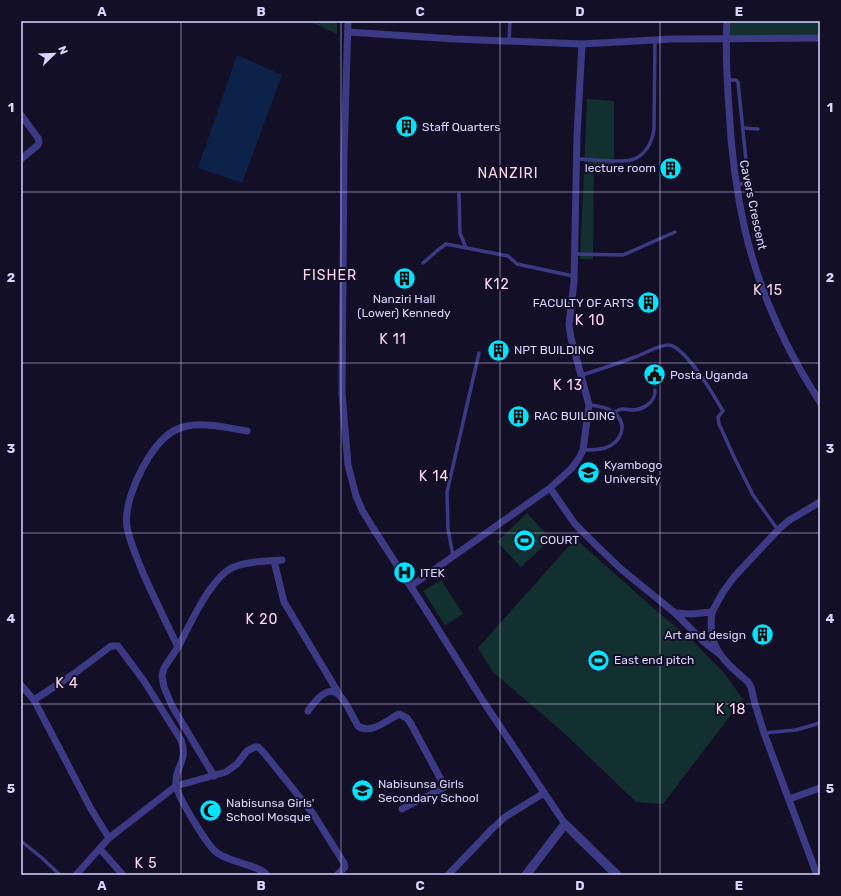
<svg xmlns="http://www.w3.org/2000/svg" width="841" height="896" viewBox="0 0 841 896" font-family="Rubik,sans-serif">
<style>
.green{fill:#12302f}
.water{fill:#0c2248}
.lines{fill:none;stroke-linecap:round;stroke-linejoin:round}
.service{stroke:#3d3a85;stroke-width:3.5}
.minor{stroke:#3d3a85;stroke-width:7}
.tertiary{stroke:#3d3a85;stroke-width:9}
.grid{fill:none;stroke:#d9d4ff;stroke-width:1;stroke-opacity:0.55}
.labels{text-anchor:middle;stroke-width:4;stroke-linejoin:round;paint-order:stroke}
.poi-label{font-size:12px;fill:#d9d4ff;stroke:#130f26;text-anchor:start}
.street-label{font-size:12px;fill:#d9d4ff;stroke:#130f26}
.quarter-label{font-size:14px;letter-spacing:1px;fill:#ffd6f0;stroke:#130f26}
.neatline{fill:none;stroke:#d9d4ff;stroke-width:1.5}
.grid-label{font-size:13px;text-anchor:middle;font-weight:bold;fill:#d9d4ff}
</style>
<rect width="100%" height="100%" fill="#130f26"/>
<g class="green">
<polygon points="309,21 337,21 337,34"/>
<polygon points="727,21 820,21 820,39 724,40"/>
<polygon points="587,99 614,101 614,169 594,168 593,259 580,259"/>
<polygon points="527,513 551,539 521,567 497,542"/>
<polygon points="578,541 659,613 692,640 724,673 743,699 663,804 636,802 563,732 493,672 478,648 567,548"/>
<polygon points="441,580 463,614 445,625 423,591"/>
</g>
<polygon class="water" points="237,55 282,75 242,183 198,168"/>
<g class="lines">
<g class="service">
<polyline points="509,42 510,21"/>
<polyline points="727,80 736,80 738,82 748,180 747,182 736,186"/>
<polyline points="743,128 758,129"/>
<path d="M577 159C589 159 621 163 631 160 645 156 652 143 654 129L655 40"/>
<polyline points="459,194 460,233 466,248"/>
<polyline points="575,254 623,255 675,232"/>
<polyline points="423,263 438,250 446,244 508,256 517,264 573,276"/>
<path d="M582 375C600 369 617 364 635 357 644 354 660 344 669 345 687 348 714 396 723 411L718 417 719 424 735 459 753 495 778 530"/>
<path d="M614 412C617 411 619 409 623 409 626 409 629 410 632 410 643 410 656 402 655 390"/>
<path d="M583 450C590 450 598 450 605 448 622 442 629 424 613 412 607 407 598 406 590 405"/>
<polyline points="453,556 448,529 447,492 479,353"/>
<polyline points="764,733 796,730 820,723"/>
<polyline points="21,841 42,858 60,875"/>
</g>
<g class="minor">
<polyline points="348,21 344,154 342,393 348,465 356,496 362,510 373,528 431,618 483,701 565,824"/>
<path d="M727 21C725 50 727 80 729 109 731 150 736 190 745 230 759 290 786 350 820 402"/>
<polyline points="348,32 455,39 582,44 672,39 820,38"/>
<polyline points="21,115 38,138 39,142 38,145 21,159"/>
<polyline points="550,488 575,524 597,546 621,569 675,613 691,614 712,612 723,592 734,577 778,530 788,521 820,502"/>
<polyline points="274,561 284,602 339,694"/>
<polyline points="411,586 550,488 572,468 579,458 583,450 589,405 571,338 569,325 574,281 577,136 582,44"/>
<path d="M712 612C707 648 723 660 748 682L751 687 755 704 764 733 817 875"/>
<polyline points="675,613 704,642 718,653"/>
<path d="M178 647C190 625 211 576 234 567 248 561 267 561 282 560"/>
<polyline points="21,685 34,700 91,809 109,838"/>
<path d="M34 700 75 673 111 646H118L144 681 181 740C189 762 174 766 176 785 177 796 206 843 215 851 226 862 260 865 267 875"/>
<path d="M308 711C335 672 343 699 358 726 371 735 387 720 399 714L407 718 411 724 445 787 402 809"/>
<path d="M214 776 172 706 164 687 162 676 164 668 178 647C166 622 154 598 143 573 137 558 130 543 127 527 123 501 145 457 163 439 169 433 178 428 187 426 206 422 228 428 247 431"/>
<polyline points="789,799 820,788"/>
<polyline points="100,849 123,875"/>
<polyline points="76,875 109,838 176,786 226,772 237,764 247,751 255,747 258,747 264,753 314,815 344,863 345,867 337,875"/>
<polyline points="448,875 492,829 505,817 544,793"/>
</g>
<polyline class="tertiary" points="526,875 565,824 617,875"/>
</g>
<path class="grid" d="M181 21V875M341 21V875M500 21V875M660 21V875M21 192H820M21 363H820M21 533H820M21 704H820"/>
<defs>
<symbol id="building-disc" viewBox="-11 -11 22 22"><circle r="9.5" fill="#00e5ff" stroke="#130f26"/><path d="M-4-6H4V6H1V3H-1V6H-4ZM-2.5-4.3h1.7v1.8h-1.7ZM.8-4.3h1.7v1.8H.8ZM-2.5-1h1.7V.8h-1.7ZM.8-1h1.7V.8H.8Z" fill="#111"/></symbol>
<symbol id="civic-disc" viewBox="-11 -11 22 22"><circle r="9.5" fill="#00e5ff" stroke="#130f26"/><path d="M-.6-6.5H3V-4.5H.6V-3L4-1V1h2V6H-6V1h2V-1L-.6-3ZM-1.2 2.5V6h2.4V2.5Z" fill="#111"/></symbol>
<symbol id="university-disc" viewBox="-11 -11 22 22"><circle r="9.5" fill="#00e5ff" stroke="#130f26"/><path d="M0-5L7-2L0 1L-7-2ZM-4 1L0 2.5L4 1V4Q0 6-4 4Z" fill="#111"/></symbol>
<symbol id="stadium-disc" viewBox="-11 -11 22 22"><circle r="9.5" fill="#00e5ff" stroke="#130f26"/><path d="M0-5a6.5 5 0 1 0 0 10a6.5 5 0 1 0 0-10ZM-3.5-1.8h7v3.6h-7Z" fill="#111"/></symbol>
<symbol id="hospital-disc" viewBox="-11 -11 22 22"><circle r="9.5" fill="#00e5ff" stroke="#130f26"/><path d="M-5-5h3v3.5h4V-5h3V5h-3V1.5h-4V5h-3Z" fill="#111"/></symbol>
<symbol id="school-disc" viewBox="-11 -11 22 22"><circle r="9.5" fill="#00e5ff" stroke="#130f26"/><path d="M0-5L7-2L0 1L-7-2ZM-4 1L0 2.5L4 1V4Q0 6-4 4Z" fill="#111"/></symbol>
<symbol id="mosque-disc" viewBox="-11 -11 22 22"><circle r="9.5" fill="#00e5ff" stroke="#130f26"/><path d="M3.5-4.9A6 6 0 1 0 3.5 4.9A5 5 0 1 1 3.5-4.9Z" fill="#111"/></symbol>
</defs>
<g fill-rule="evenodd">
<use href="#building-disc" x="394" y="114" width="25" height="25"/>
<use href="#building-disc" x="658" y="156" width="25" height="25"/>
<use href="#building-disc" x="392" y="266" width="25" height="25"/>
<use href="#building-disc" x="636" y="290" width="25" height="25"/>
<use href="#building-disc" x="486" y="338" width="25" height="25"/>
<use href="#civic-disc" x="642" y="362" width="25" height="25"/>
<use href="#building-disc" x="506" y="404" width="25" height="25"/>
<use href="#university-disc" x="576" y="460" width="25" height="25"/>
<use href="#stadium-disc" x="512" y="528" width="25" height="25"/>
<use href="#hospital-disc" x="392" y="560" width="25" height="25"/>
<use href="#building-disc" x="750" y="622" width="25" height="25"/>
<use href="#stadium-disc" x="586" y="648" width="25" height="25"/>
<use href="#school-disc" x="350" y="778" width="25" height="25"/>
<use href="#mosque-disc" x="198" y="798" width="25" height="25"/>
</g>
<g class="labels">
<g class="poi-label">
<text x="422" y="131">Staff Quarters</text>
<text x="656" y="172" text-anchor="end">lecture room</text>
<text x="404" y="303" text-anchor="middle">Nanziri Hall<tspan x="404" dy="14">(Lower) Kennedy</tspan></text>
<text x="634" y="307" text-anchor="end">FACULTY OF ARTS</text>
<text x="514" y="354">NPT BUILDING</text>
<text x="670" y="379">Posta Uganda</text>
<text x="534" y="420">RAC BUILDING</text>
<text x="604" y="469">Kyambogo<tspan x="604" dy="14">University</tspan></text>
<text x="540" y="544">COURT</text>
<text x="420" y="577">ITEK</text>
<text x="746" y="639" text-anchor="end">Art and design</text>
<text x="614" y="664">East end pitch</text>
<text x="378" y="788">Nabisunsa Girls<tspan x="378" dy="14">Secondary School</tspan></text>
<text x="226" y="807">Nabisunsa Girls'<tspan x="226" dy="14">School Mosque</tspan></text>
</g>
<g class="street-label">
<text transform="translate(753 205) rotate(78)" y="4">Cavers Crescent</text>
</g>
<g class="quarter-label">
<text x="508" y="178">NANZIRI</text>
<text x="330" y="280">FISHER</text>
<text x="497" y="289">K12</text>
<text x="768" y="295">K 15</text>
<text x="590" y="325">K 10</text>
<text x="393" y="344">K 11</text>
<text x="568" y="390">K 13</text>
<text x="434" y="481">K 14</text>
<text x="262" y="624">K 20</text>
<text x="67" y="688">K 4</text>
<text x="731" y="714">K 18</text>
<text x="146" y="868">K 5</text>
</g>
</g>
<rect width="841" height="896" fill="none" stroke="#130f26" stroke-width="44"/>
<g transform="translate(54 54) rotate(67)" stroke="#130f26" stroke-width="3" paint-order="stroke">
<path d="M0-3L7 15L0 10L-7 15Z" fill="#d9d4ff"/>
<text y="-6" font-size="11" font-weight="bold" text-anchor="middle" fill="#d9d4ff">N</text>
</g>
<rect x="22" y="22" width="797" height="852" class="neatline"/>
<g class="grid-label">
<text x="102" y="16">A</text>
<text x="261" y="16">B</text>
<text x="420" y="16">C</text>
<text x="580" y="16">D</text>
<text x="739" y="16">E</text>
<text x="11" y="112">1</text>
<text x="830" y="112">1</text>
<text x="11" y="282">2</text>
<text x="830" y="282">2</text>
<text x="11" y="453">3</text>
<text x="830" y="453">3</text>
<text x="11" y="623">4</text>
<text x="830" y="623">4</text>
<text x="11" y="793">5</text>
<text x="830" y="793">5</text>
<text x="102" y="890">A</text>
<text x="261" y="890">B</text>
<text x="420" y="890">C</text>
<text x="580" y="890">D</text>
<text x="739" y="890">E</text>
</g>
</svg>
